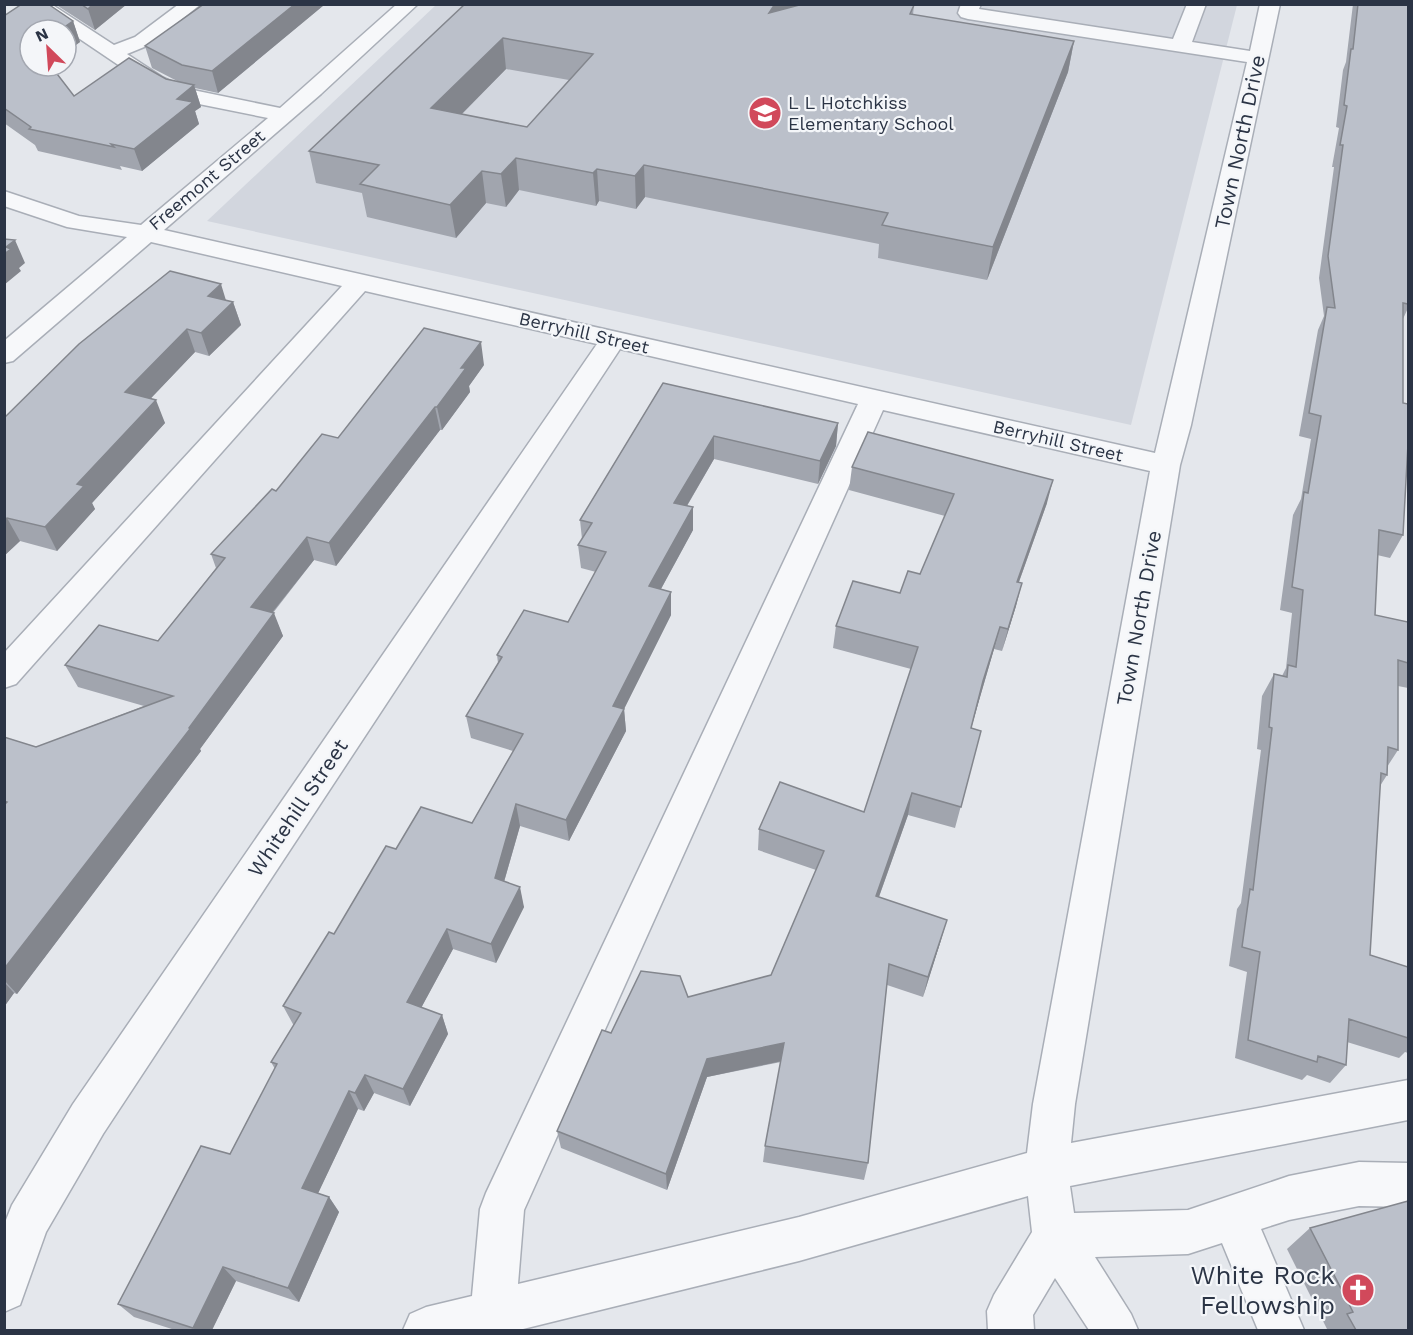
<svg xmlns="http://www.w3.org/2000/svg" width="1413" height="1335" viewBox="0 0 1413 1335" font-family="'Work Sans',sans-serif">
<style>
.built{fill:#d2d6de}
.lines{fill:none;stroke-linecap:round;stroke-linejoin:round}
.minor-casing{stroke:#a9aeb7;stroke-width:3}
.minor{fill:#f7f8fa;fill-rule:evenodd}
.wall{fill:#a1a5ae;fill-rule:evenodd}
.shaded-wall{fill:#83868d}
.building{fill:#bbc0ca;stroke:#83868d;stroke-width:1.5;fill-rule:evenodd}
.labels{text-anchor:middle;stroke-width:4.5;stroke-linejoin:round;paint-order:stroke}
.far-poi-label{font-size:18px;fill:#2b3445;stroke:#f4f6f9;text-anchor:start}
.far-street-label{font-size:18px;fill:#2b3445;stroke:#f4f6f9}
.street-label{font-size:21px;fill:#2b3445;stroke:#f4f6f9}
.near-poi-label{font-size:26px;fill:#2b3445;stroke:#f4f6f9;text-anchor:end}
</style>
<rect width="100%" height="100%" fill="#e4e7ec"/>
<polygon class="built" points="436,5 1237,5 1131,425 207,221"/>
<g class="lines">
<defs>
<path id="minor" d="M28 4H51L114 45 135 37 179 4H201L149 45 127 54 162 77 188 89 280 108 397 4H418L321 94 164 230 1155 453 1247 62 968 19 961 17 958 13 961 4H981L979 9 1173 39 1187 4H1206L1192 42 1250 51 1260 4H1280L1191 425 1180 465 1075 1104 1071 1143 1408 1080V1120L1070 1186 1074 1213 1188 1210 1289 1176 1359 1162 1408 1163V1207L1359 1206 1289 1220 1261 1229 1304 1330H1258L1222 1243 1188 1254 1095 1257 1131 1314 1138 1330H1089L1055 1278 1033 1315 1034 1330H988L987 1311 994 1295 1032 1232 1028 1196 799 1261 519 1330H403L410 1314 426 1307 472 1296 480 1209 486 1193 858 404 620 349 103 1134 46 1232 20 1305 4 1312V1225L12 1205 73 1104 597 344 365 291 16 684 4 688V653L342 286 151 242 13 361 4 363V341L127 237 67 227 4 206V191L79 216 141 225 268 118 174 99 148 85ZM883 410 1150 471 1033 1104 1027 1153 799 1217 518 1284 524 1210Z"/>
</defs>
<use href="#minor" class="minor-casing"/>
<use href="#minor" class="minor"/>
</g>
<g class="wall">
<polygon points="57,4 127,4 95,30 58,6"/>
<path d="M465 4H795L793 7 914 5 913 15 1074 41 1068 72 987 280 878 258 879 244 645 197 636 209 599 201 596 206 519 190 506 207 486 203 456 238 367 217 362 193 316 183 309 151ZM506 69 569 80 527 127 462 114Z"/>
<polygon points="1353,4 1408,4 1408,308 1403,319 1403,535 1390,558 1377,555 1375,615 1408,622 1408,688 1398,686 1398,750 1387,767 1387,775 1380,786 1370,955 1408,967 1408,1053 1405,1052 1399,1058 1347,1042 1346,1065 1330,1083 1307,1075 1302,1080 1235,1058 1247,972 1229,966 1237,909 1241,903 1261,750 1257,749 1262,696 1274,674 1282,676 1286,668 1292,613 1280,610 1293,515 1301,499 1311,439 1299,436 1318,330 1324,316 1319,278 1334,167 1332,167 1339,128 1336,127 1343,70 1346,62"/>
<polygon points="324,5 218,93 195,88 201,107 195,111 199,124 142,171 120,166 122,170 38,151 35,145 4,123 4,16 73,21 80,42 30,66 74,96 166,79 179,82 152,68 145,46"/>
<polygon points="226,301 233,302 241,325 209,356 195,352 151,398 165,423 92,503 95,509 57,551 20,541 4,556 4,418"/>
<polygon points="484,365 469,386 470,392 442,430 440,430 336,566 314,560 273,613 283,636 200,749 201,751 17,994 14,993 4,1007 4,737 36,747 144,706 78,687 65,665 158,641 216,568 211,554 276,491 338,438"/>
<polygon points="663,383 838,423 836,446 818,484 714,459 687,506 693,507 693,530 661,589 671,592 671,615 624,709 626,731 569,841 520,826 504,882 524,907 496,963 453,949 421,1008 442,1015 448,1034 410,1106 374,1093 364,1111 358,1109 318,1193 329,1197 339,1212 299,1302 236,1281 212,1330 175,1330 134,1317 118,1304 230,1154 275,1069 271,1062 294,1026 283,1006 334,934 396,849 472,823 513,751 471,738 466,716 498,663 497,655 568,622 596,572 581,568 578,545 582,539 580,520"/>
<polygon points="852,467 1047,503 1019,582 1016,606 1002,651 994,649 978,704 971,728 981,731 955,828 908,815 879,897 941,940 923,997 887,985 868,1163 864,1180 763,1162 765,1146 781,1062 707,1077 667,1190 561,1148 557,1131 611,1033 688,997 771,975 816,870 758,850 759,829 864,812 911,669 833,648 836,626 900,593 920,574 945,516 849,490"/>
<polygon points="1310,1228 1408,1330 1325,1330 1327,1329 1287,1249"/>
</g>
<g class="shaded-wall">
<polygon points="93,4 127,4 95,30 88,9"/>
<polygon points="295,4 324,4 324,5 218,93 212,71"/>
<polygon points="775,4 795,4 768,44 769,13"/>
<polygon points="73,21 80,42 66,53 66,30 60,30"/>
<polygon points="503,38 506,69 436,140 431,108"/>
<polygon points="1074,41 1068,72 987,280 993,247"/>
<polygon points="194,85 201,107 195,111 199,124 142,171 134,149 177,99"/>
<polygon points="516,158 519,190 506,207 501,174"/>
<polygon points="644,165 645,197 636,209 635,176"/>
<polygon points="597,169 599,201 596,206 593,173"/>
<polygon points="482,171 486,203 456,238 450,205"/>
<polygon points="15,240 25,263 19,268 21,271 4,285 4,254 6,247"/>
<polygon points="221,284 228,307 233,302 241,325 209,356 201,333 208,296"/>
<polygon points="187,329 195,352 134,416 125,392"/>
<polygon points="481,342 484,365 469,386 470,392 442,430 437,407 461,368"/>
<polygon points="156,400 165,423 92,503 95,509 57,551 45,527 77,484"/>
<polygon points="435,407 440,430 336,566 329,543"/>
<polygon points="838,423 836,446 818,484 820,461"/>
<polygon points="714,436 714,459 675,526 674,503"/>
<polygon points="1053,480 1047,503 1011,604 1017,582"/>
<polygon points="693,507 693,530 650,609 649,586"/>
<polygon points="7,518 20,541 4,556 4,521"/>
<polygon points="307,537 314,560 259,629 251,607"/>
<polygon points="1022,583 1016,606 1002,651 1008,629"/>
<polygon points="671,592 671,615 624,709 626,731 569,841 566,820 613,706"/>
<polygon points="274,613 283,636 200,749 201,751 17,994 4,980 4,969 189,728"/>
<polygon points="1000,627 994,649 978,704 965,750 983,681"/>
<polygon points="912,793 908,815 872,916 876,896"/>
<polygon points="516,804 520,826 499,899 495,878"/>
<polygon points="520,887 524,907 496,963 491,944"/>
<polygon points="947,920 941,940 923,997 928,977"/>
<polygon points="447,929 453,949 414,1021 407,1002"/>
<polygon points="4,982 14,993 4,1007"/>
<polygon points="442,1015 448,1034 410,1106 403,1089"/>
<polygon points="784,1043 782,1061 707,1077 667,1190 666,1174 707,1059"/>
<polygon points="365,1075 374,1093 364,1111 355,1093"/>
<polygon points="349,1091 358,1109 313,1204 302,1188"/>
<polygon points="329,1197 339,1212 299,1302 288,1288"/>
<polygon points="223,1267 236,1281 212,1330 196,1330 193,1328"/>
</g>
<g class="building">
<polygon points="22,4 48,4 73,21 60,30 30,30 30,66 51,66 74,96 129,58 166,79 194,85 177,99 193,102 134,149 111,144 114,147 29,129 31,127 4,108 4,16"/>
<polygon points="81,4 93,4 88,9"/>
<polygon points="204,4 295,4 212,71 182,65 145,46"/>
<path d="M465 4H775L769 13 803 4H908L914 5 910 14 1074 41 993 247 882 225 888 213 644 165 635 176 597 169 593 173 516 158 501 174 482 171 450 205 360 184 379 165 309 151ZM503 38 593 54 527 127 431 108Z"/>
<polygon points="1358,4 1408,4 1408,304 1403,303 1403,403 1408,404 1408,444 1403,535 1379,530 1375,615 1408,622 1408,663 1398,660 1398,750 1388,747 1387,775 1381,773 1370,955 1408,967 1408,1038 1349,1019 1346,1065 1318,1056 1317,1062 1248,1040 1260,952 1242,947 1250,889 1253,890 1272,728 1269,727 1274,674 1287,677 1288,665 1296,667 1303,590 1292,587 1304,492 1308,493 1321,416 1309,413 1327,307 1335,308 1328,256 1343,145 1340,145 1347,106 1344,105 1351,49 1353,49"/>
<polygon points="4,239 15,240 6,247 11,249 4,254"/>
<polygon points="170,271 221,284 208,296 233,302 201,333 187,329 125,392 156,400 77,484 84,486 45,527 7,518 4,521 4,418 79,344"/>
<polygon points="424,328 481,342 461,368 466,368 437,407 435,407 329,543 307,537 251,607 274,613 189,728 190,729 4,969 4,805 7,802 4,801 4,737 36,747 173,696 65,665 99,625 158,641 225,558 211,554 272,489 276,491 322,434 338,438"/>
<polygon points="663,383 838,423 820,461 714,436 674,503 693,507 649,586 671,592 613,706 624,709 566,820 516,804 495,878 520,887 491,944 447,929 407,1002 442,1015 403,1089 365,1075 355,1093 349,1091 302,1188 329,1197 288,1288 223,1267 193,1328 118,1304 201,1146 230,1154 277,1064 271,1062 301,1013 283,1006 329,932 334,934 386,846 396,849 421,807 472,823 523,734 466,716 502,657 497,655 524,610 568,622 606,552 578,545 592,523 580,520"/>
<polygon points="868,432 1053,480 1017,582 1022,583 1008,629 1000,627 983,681 971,728 981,731 961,807 912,793 876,896 947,920 928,977 889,964 868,1163 765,1146 784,1043 707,1059 666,1174 557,1131 602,1030 611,1033 641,971 680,976 688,997 771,975 824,851 759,829 780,782 864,812 918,647 836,626 853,581 900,593 908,571 920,574 954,494 852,467"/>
<polygon points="1408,1201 1408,1330 1356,1330 1347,1314 1353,1312 1310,1228"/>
</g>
<defs>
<symbol id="school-disc" viewBox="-11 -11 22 22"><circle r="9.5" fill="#d1495b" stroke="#f4f6f9"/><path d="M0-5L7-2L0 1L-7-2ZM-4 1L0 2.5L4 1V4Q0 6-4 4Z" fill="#fff"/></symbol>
<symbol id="church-disc" viewBox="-11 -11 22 22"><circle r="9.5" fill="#d1495b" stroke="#f4f6f9"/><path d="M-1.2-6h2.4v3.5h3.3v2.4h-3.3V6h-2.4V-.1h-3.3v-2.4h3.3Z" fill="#fff"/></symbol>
</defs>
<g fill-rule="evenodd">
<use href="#school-disc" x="746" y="94" width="38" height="38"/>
<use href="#church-disc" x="1339" y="1271" width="38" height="38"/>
</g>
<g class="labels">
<g class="far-poi-label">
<text x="788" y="109">L L Hotchkiss<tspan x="788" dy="21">Elementary School</tspan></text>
</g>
<g class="far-street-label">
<text transform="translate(207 180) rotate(-40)" y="6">Freemont Street</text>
<text transform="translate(584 333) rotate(13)" y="6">Berryhill Street</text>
<text transform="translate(1058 441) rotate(13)" y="6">Berryhill Street</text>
</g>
<g class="street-label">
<text transform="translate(1240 142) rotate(-78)" y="7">Town North Drive</text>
<text transform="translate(1139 618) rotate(-80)" y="7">Town North Drive</text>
<text transform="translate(298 808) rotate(-56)" y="7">Whitehill Street</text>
</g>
<g class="near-poi-label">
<text x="1335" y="1284">White Rock<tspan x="1335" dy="30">Fellowship</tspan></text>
</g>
</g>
<rect width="1413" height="1335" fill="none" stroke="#2b3445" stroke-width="12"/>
<g transform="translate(48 48) rotate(335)"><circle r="28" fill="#f4f6f9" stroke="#a4a8b1" stroke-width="1.5"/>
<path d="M0-4.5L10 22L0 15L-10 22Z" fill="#d1495b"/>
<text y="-9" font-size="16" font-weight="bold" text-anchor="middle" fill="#2b3445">N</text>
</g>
</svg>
